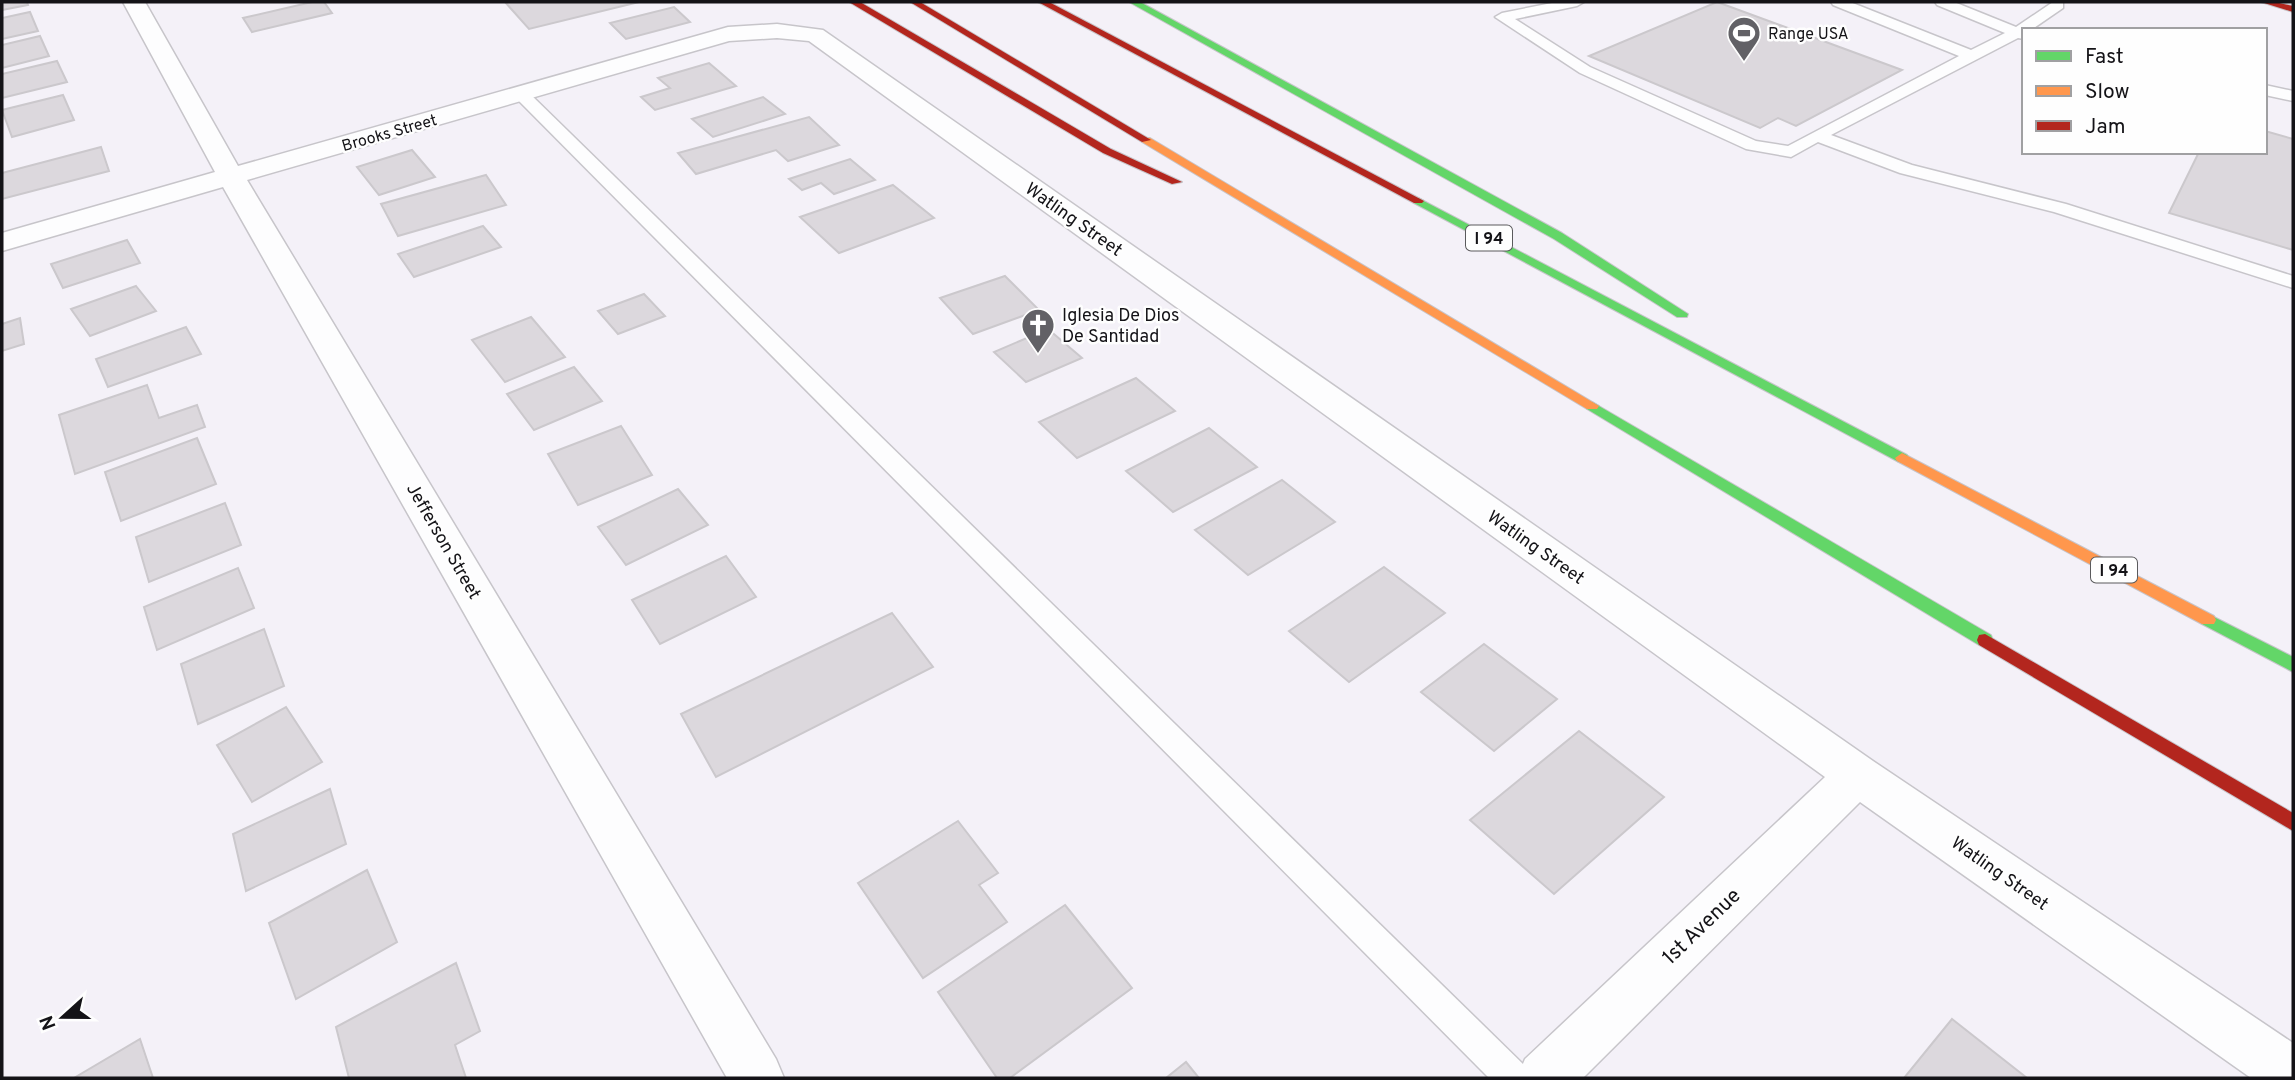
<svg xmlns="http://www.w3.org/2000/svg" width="2295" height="1080" viewBox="0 0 2295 1080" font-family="Overpass,sans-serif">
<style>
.building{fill:#dcd8dd;stroke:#cbc8cc;stroke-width:2}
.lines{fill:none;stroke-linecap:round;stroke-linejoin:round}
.lane-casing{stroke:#c7c5ca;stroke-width:3}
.street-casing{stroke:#c7c5ca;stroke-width:3}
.fast-casing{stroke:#c7c5ca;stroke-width:2}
.slow-casing{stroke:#c7c5ca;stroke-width:2}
.jam-casing{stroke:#c7c5ca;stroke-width:2}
.lane{fill:#fdfdfe;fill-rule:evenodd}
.street{fill:#fdfdfe;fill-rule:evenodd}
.fast{fill:#63d668;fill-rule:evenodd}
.slow{fill:#ff974d;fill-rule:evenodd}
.jam{fill:#b3261e;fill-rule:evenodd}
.labels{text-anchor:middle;stroke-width:5;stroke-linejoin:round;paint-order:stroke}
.far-poi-label{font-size:16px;fill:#141317;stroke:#fefefe;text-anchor:start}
.far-street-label{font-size:16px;fill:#141317;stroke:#fefefe}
.shield{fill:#fefefe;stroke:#5a5a5c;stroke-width:2}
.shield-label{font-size:16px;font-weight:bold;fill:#141317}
.street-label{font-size:18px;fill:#141317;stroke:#fefefe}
.poi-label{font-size:18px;fill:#141317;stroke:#fefefe;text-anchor:start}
.near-street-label{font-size:21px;fill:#141317;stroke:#fefefe}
</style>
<rect width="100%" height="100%" fill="#f4f1f8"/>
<g class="building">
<polygon points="2,2 27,2 28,5 2,10"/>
<polygon points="312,2 324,2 332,13 252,32 243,18"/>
<polygon points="505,2 639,2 529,29"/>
<polygon points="1717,2 1902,70 1796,126 1778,118 1760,128 1589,56"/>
<polygon points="674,7 690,22 626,39 610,23"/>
<polygon points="30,12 38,31 2,39 2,18"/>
<polygon points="40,36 49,56 2,68 2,45"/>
<polygon points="57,61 67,82 2,98 2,74"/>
<polygon points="709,63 736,86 655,110 641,97 670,88 658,78"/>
<polygon points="63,95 74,120 12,137 2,110"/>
<polygon points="763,97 785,114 713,137 692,119"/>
<polygon points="809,117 839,145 788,161 776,150 696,174 678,153"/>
<polygon points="2265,131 2293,139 2293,250 2169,213 2199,152 2265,152"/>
<polygon points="101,147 109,171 2,199 2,173"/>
<polygon points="412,150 435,177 379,195 357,167"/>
<polygon points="850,159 875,180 834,194 821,183 802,190 789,179"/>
<polygon points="486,175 506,205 398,236 381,204"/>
<polygon points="893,185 934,218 839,253 800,217"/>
<polygon points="483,226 501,247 414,277 398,254"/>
<polygon points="127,240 140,263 63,288 51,264"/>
<polygon points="1005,276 1039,310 973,334 940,298"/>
<polygon points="136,286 156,311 90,336 71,309"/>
<polygon points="644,294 665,316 618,334 598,311"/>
<polygon points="531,317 565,357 505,382 472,340"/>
<polygon points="20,318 24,344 2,351 2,324"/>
<polygon points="186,327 201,354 108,387 96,359"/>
<polygon points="1048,329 1082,358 1026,382 994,352"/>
<polygon points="574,367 602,401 534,430 507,394"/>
<polygon points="1136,378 1175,411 1077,458 1039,422"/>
<polygon points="147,385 159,418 197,405 205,427 75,474 59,415"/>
<polygon points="621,426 652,475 578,505 548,454"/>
<polygon points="1209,428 1257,467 1173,512 1126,471"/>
<polygon points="197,438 216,484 121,521 105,472"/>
<polygon points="1282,480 1335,522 1248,575 1195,530"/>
<polygon points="678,489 708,525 626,565 598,527"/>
<polygon points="225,503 241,545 149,582 136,537"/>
<polygon points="726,556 756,597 660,644 632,600"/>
<polygon points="1384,567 1445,613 1349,682 1289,631"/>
<polygon points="238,568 254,608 157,650 144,607"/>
<polygon points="892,613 933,667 716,777 681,714"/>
<polygon points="264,629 284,686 198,724 181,664"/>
<polygon points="1484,644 1557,699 1494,751 1421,692"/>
<polygon points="286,707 322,762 252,802 217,745"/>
<polygon points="1579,731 1664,797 1554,894 1470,820"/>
<polygon points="330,789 346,844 246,891 233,834"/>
<polygon points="958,821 998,873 979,885 1007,922 923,978 858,883"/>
<polygon points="367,870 397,942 296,999 269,923"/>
<polygon points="1065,905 1132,988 1010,1078 997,1078 938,992"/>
<polygon points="456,963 480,1031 455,1045 466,1078 349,1078 336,1027"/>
<polygon points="1952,1019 2027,1078 1904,1078"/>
<polygon points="140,1039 153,1078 74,1078"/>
<polygon points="1186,1062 1199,1078 1166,1078"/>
</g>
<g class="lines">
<defs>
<g id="lane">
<polygon points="1557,2 1584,2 1577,6 1515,19 1590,67 1756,141 1788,146 1959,56 1833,5 1831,2 1850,2 1971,50 2005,33 1937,5 1935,2 1954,2 2016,27 2053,2 2063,2 2063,8 2031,30 2024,30 2024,39 2018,38 1831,135 1912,165 2066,204 2293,276 2293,288 2054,212 1900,173 1818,142 1791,157 1746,149 1580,73 1495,17 1502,13"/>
<polygon points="2265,85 2293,91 2293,101 2265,95"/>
<polygon points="521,89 527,91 1525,1066 1530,1078 1489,1078 515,97 513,94"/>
</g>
<polygon id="street" points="123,2 145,2 238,166 728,27 777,24 823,30 1873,761 2293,1043 2293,1078 2251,1078 1860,802 1583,1078 1517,1078 1525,1059 1825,777 809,41 777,38 729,41 247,180 776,1059 784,1078 727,1078 223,187 2,251 2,233 215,172"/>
<g id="fast">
<polygon points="1129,2 1140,2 1562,233 1688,314 1687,317 1677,317 1554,239"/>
<polygon points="1418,198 1907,455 1909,458 1902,463 1897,461 1414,203 1414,199"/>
<polygon points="1592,402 1991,635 1993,640 1991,645 1979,645 1587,409 1585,406 1587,403"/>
<polygon points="2208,614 2293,657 2293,672 2202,624 2200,620 2202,616"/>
</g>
<g id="slow">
<polygon points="1142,138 1150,138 1599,406 1597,409 1587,409 1142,142"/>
<polygon points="1902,453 2214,616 2216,620 2214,624 2202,624 1897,461 1895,458"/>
</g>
<g id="jam">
<polygon points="849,2 860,2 1111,149 1182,182 1172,184 1103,153"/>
<polygon points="910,2 920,2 1151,140 1142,142"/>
<polygon points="1038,2 1049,2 1424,201 1422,203 1414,203"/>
<polygon points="2261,2 2275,2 2293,6 2293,12"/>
<polygon points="1985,634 2293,813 2293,831 1979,645 1977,640 1979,635"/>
</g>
</defs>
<use href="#lane" class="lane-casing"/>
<use href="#street" class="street-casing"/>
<use href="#fast" class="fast-casing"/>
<use href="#slow" class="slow-casing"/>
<use href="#jam" class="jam-casing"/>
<use href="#lane" class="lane"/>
<use href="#street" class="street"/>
<use href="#fast" class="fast"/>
<use href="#slow" class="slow"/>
<use href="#jam" class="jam"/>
</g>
<defs>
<symbol id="stadium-pin" viewBox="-11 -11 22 30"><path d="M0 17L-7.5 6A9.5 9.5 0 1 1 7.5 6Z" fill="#626166" stroke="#fefefe"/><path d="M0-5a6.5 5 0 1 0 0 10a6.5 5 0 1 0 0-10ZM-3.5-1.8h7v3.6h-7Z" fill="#fff"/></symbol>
<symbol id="church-pin" viewBox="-11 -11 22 30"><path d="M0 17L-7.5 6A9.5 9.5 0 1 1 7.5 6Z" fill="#626166" stroke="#fefefe"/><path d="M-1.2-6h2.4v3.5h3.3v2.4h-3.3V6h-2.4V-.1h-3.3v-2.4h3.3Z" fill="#fff"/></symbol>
</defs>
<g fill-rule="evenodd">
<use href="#stadium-pin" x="1725" y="14" width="38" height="52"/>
<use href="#church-pin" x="1019" y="306" width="38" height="52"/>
</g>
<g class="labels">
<g class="far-poi-label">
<text x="1768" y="39">Range USA</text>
</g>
<g class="far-street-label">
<text transform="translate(389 132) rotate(-16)" y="6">Brooks Street</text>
</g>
<g class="shield">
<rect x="1466" y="225.5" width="46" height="25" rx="5"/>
<rect x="2091" y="557.5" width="46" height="25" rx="5"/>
</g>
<g class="shield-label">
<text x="1489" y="244">I 94</text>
<text x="2114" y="576">I 94</text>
</g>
<g class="street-label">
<text transform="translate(1074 219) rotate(35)" y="6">Watling Street</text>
<text transform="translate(444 541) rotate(60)" y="6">Jefferson Street</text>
<text transform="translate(1536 547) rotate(35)" y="6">Watling Street</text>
<text transform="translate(2000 873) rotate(35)" y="6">Watling Street</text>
</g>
<g class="poi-label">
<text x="1062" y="321">Iglesia De Dios<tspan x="1062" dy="21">De Santidad</tspan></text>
</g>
<g class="near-street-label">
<text transform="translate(1701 926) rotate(-44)" y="7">1st Avenue</text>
</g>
</g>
<rect width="2295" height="1080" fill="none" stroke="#141317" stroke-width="7"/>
<rect x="2022" y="28" width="245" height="126" fill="#fefefe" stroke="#a0a0a2" stroke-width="2"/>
<rect x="2036" y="51" width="35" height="10" fill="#63d668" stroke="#a0a0a2" stroke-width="2"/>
<text x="2085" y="63" font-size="21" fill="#141317">Fast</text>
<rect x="2036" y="86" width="35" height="10" fill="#ff974d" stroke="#a0a0a2" stroke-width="2"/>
<text x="2085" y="98" font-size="21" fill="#141317">Slow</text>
<rect x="2036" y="121" width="35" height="10" fill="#b3261e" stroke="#a0a0a2" stroke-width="2"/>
<text x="2085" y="133" font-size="21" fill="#141317">Jam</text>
<g transform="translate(63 1017) rotate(249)" stroke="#fefefe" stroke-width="5" paint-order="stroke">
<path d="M0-5L12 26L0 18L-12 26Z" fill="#141317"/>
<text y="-10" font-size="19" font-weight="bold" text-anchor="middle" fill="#141317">N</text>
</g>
</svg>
